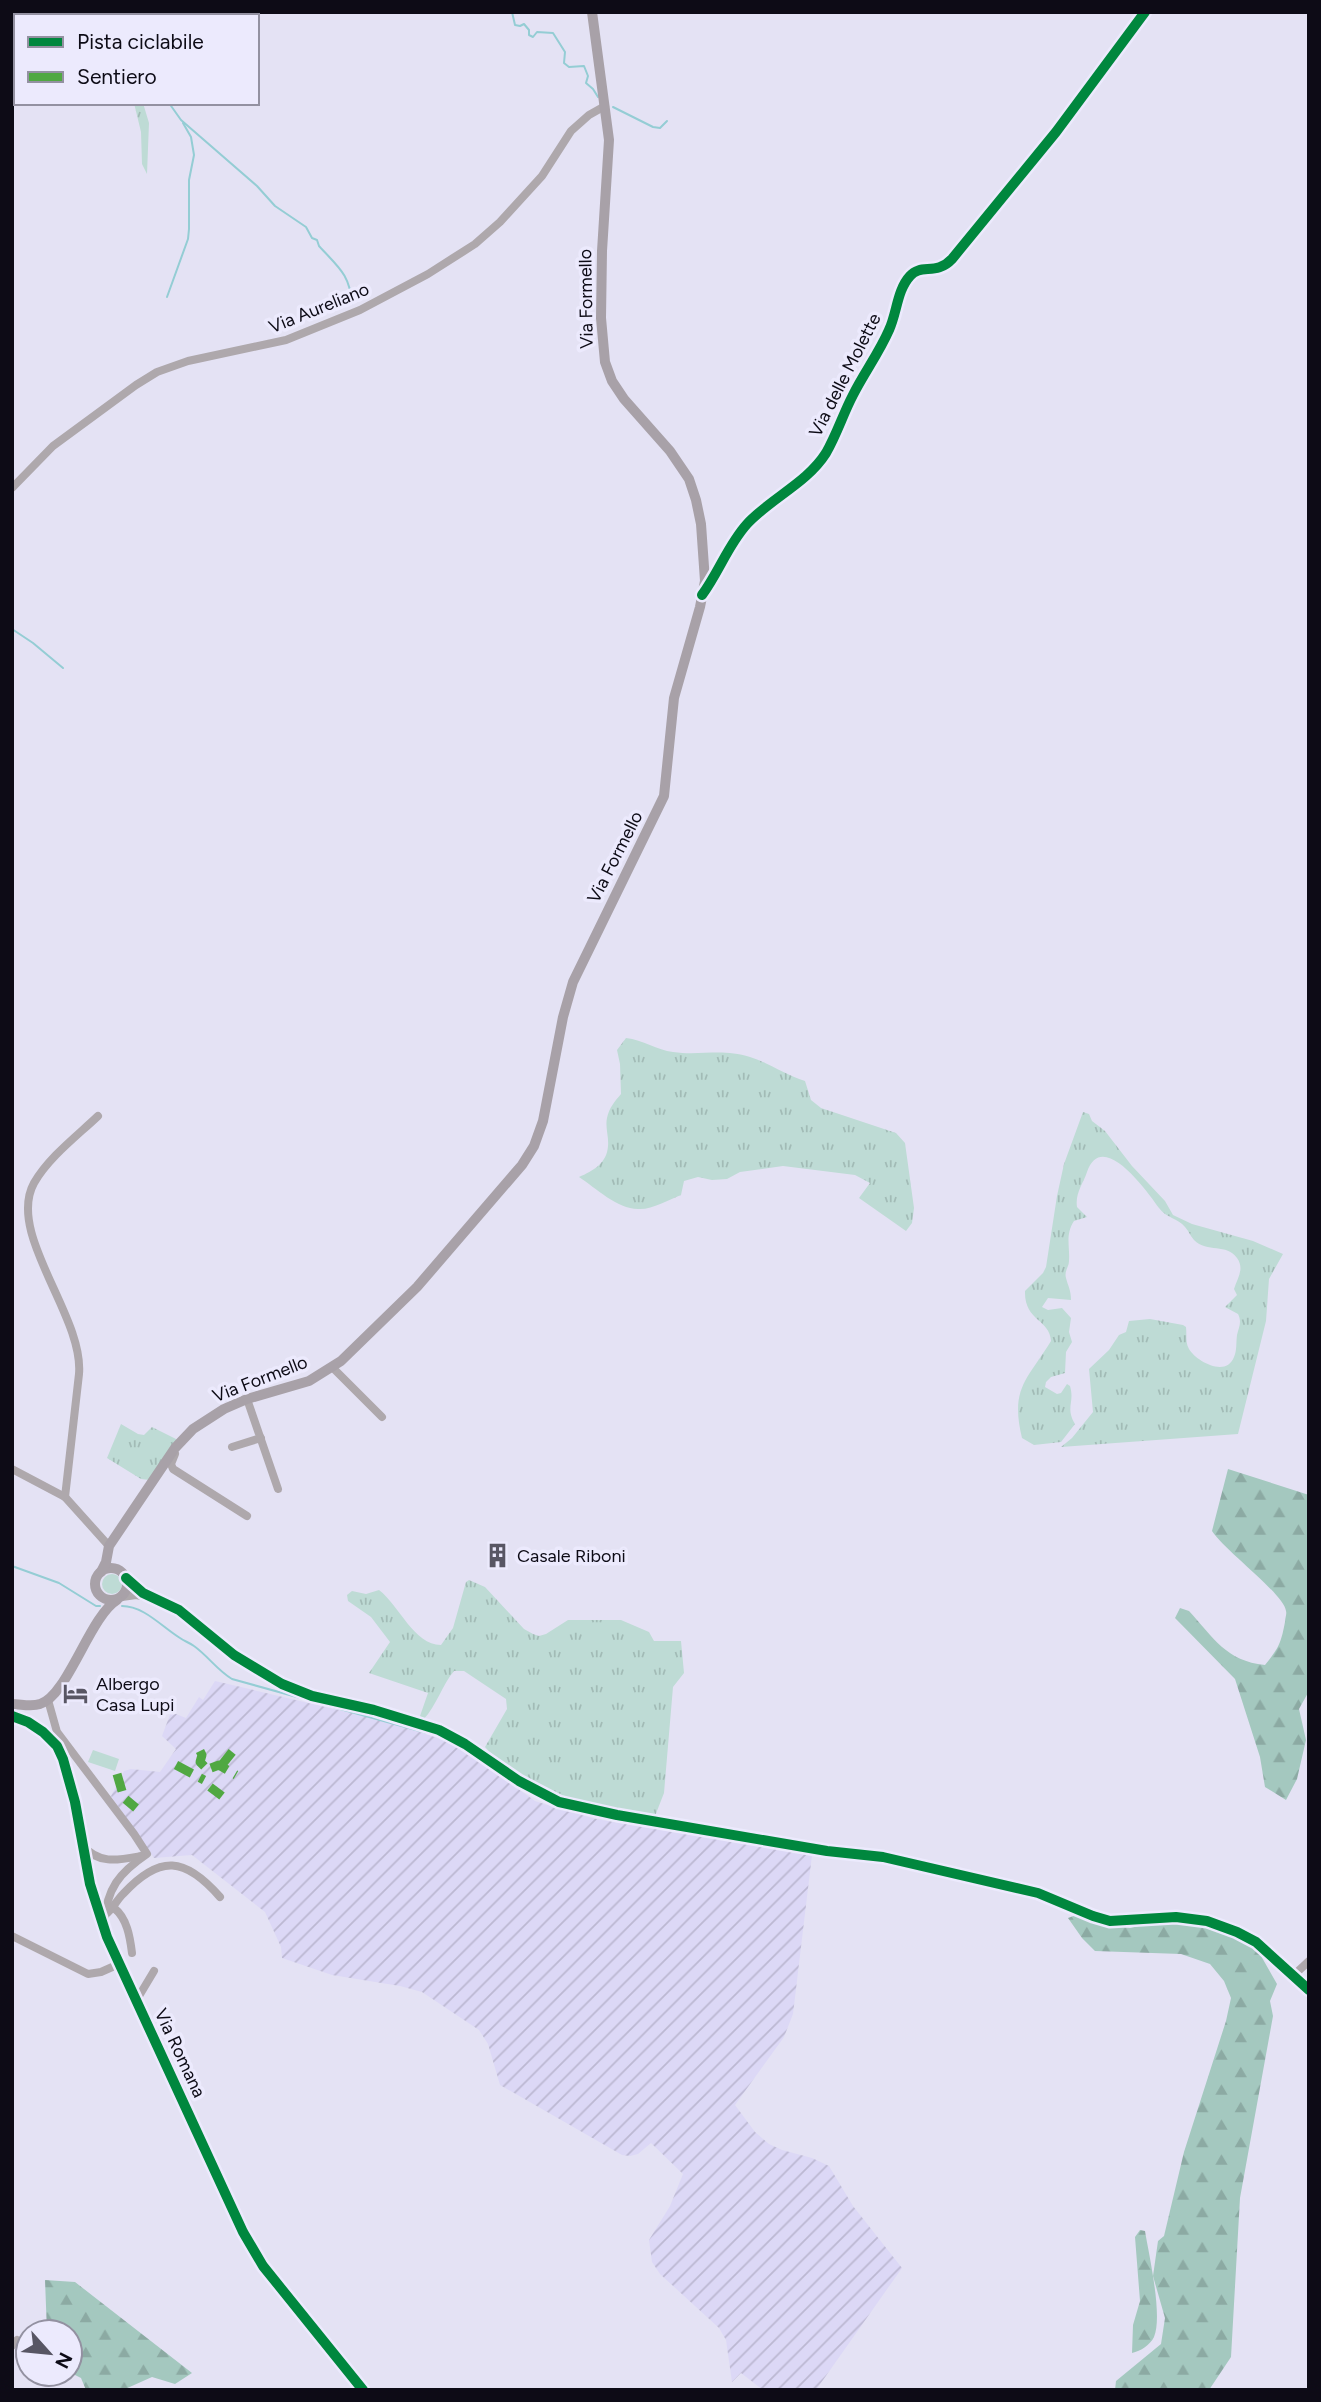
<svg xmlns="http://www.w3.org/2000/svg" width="1321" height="2402" viewBox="0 0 1321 2402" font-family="Figtree,sans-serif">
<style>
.industrial{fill:url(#industrial-furrows)}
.grass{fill:url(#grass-tufts)}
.forest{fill:url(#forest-firs)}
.park{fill:#bedbd5}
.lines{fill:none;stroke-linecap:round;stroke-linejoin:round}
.stream{stroke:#94cdd4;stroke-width:2}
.minor{stroke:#aea8ac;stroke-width:8}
.major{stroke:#a8a1a8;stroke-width:10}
.quiet{stroke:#50a842;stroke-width:9;stroke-dasharray:18 9;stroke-linecap:butt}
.cycleway-casing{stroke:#eceafd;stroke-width:15}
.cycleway{stroke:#00873e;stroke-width:10}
.labels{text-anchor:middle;stroke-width:7;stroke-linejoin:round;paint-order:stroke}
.street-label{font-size:18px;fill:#0d0b16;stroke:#eceafd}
.poi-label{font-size:18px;fill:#0d0b16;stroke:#eceafd;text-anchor:start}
</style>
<defs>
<pattern id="industrial-furrows" width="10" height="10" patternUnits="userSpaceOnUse" patternTransform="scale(1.75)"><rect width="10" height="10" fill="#dcd8f6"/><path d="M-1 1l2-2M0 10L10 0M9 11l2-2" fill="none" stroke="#bcb8d2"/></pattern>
<pattern id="grass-tufts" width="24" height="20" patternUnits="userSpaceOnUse" patternTransform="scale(1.75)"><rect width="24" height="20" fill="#bedbd5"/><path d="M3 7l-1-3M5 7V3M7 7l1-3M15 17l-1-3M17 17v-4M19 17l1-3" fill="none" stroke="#a2bbb6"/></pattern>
<pattern id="forest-firs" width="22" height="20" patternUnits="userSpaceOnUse" patternTransform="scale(1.75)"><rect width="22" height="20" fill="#a4c8bf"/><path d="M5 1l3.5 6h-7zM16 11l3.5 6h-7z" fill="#8caaa3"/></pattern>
</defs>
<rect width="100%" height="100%" fill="#e4e2f4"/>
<polygon class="industrial" points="215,1681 394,1723 446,1741 471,1755 535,1801 563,1810 596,1819 812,1855 793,2014 784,2037 735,2105 755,2132 769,2144 782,2150 812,2158 829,2166 853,2206 902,2268 816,2390 763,2390 741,2373 732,2382 726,2340 719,2328 660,2274 652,2262 649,2240 670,2206 683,2174 651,2143 638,2154 630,2156 622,2155 500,2085 488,2044 479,2030 422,1992 400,1986 332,1975 282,1958 281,1947 265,1912 192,1855 154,1858 111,1796 124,1771 131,1769 160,1772 176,1749 162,1736 171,1712 186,1718 199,1697 203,1700"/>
<g class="grass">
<polygon points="134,103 143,103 149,123 147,174 142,164 141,132"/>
<path d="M626 1038C643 1040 657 1050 673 1052 700 1056 722 1048 750 1057 769 1063 785 1075 805 1081L811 1100 821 1108 896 1133 905 1143 914 1208 912 1223 906 1231 859 1198 870 1183 855 1175 783 1166 740 1172 727 1179 712 1180 698 1177 684 1181 681 1195C668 1200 652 1210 638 1209 617 1209 596 1188 579 1177 593 1171 607 1163 608 1146 609 1137 605 1127 607 1118 609 1108 615 1101 621 1094L620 1064 617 1050Z"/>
<path d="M1083 1112 1089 1114 1092 1121 1105 1131 1132 1166 1165 1201 1173 1215 1192 1224 1253 1241 1283 1254 1269 1279 1266 1321 1238 1434 1061 1447 1072 1438 1093 1412 1089 1369 1109 1350 1119 1335 1126 1332 1129 1321 1150 1319 1183 1325 1186 1327C1187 1335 1185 1342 1189 1349 1196 1361 1226 1378 1234 1357 1237 1351 1236 1342 1237 1335 1239 1327 1242 1322 1238 1314L1225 1307 1237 1295 1234 1289C1237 1279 1245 1269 1237 1258 1227 1243 1207 1253 1194 1240 1190 1236 1189 1231 1185 1227 1178 1218 1166 1218 1159 1208 1147 1191 1102 1128 1087 1172 1083 1184 1075 1193 1077 1207L1087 1217 1074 1221C1065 1235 1070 1246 1069 1261 1069 1267 1064 1271 1066 1278 1068 1286 1071 1290 1071 1300L1048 1298 1042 1307 1048 1310 1062 1308 1071 1318 1069 1332 1072 1342 1066 1352 1065 1373 1051 1377 1046 1382 1045 1387 1057 1394 1061 1393 1067 1384 1070 1386C1075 1403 1065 1407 1075 1424L1061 1442 1034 1445 1022 1438C1010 1388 1027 1380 1051 1341 1050 1319 1024 1321 1025 1291L1043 1273 1046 1267 1057 1196 1064 1164Z"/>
<polygon points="121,1424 138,1434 144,1435 152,1427 178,1440 150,1480 141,1479 107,1458"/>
<circle cx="112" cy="1584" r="10"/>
<path d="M469 1580 485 1587 524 1629 533 1634 539 1636 546 1634 568 1620H621L649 1632 654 1641H681L684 1673 673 1687 664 1793 655 1816C643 1816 630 1812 617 1809 570 1800 517 1785 485 1747L507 1709 506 1699 464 1671H454C442 1685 437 1705 423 1720L420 1716 428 1693 369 1673 390 1642 371 1617 348 1601 347 1595 352 1591 366 1594 379 1590C399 1605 414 1645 441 1645L453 1628 466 1582Z"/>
</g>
<g class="forest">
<path d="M1228 1469 1309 1495V1691L1299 1709 1306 1740 1297 1779 1286 1800 1265 1787 1260 1757 1235 1679 1175 1618 1180 1608 1189 1611C1214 1638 1226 1661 1265 1665 1279 1648 1281 1643 1285 1622 1285 1618 1287 1614 1286 1611 1284 1594 1225 1551 1212 1531Z"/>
<polygon points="1076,1915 1099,1924 1130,1928 1173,1918 1199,1921 1223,1930 1256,1947 1277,1984 1270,2001 1273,2016 1240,2198 1231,2357 1209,2390 1115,2390 1116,2381 1161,2344 1165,2318 1153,2276 1158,2241 1164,2236 1184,2152 1226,2021 1231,1998 1224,1981 1210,1964 1181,1954 1095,1951 1082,1938 1068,1918"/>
<path d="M1140 2230 1145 2231C1149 2255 1163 2316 1154 2337 1150 2345 1141 2351 1132 2353L1133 2325 1140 2301 1135 2237Z"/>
<polygon points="45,2280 75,2282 192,2373 175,2384 152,2377 123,2390 86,2390 81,2378 73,2374 64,2379 49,2378 49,2374 70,2374 70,2332 47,2332"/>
</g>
<polygon class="park" points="93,1750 119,1759 115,1771 88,1762"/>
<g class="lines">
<g class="stream">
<polyline points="116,12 119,16"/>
<polyline points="512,12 515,25 520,26 524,24 529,30 529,35 533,37 537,32 553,33 565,52 564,63 569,67 584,66 588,76 586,83 593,89 598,97"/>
<path d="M169 103 181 120 257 186 275 206 306 227 312 238 317 240 319 246C338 267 350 274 352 304"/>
<polyline points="613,107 653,127 660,128 667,121"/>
<polyline points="167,297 188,239 189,229 189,180 194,155 191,137 183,123"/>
<polyline points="12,629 33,643 63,668"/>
<polyline points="12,1566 59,1583 96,1606 100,1606"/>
<path d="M122 1606C144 1606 162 1627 180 1638 184 1641 190 1643 194 1646 208 1656 217 1670 232 1679L427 1733"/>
</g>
<g class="minor">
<polyline points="12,488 53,446 136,385 157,372 188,361 286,340 360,310 428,274 475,244 500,222 542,176 571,131 589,115 605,106"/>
<path d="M704 593C721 570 729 542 750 521 773 497 807 483 825 454 836 435 842 415 852 396 864 374 879 353 889 330 897 313 897 291 910 276 920 263 936 276 952 259L1056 132 1145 12"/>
<polyline points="333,1368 382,1417"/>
<polyline points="247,1399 278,1489"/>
<polyline points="232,1447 261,1438"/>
<polyline points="175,1454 171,1464 173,1469 247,1516"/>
<polyline points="12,1469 65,1497 109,1546"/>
<path d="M65 1497 79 1374C84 1316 6 1234 34 1183 49 1157 77 1136 98 1116"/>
<polyline points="126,1578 143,1593 179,1610 234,1655 282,1684 312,1696 374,1710 439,1730 465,1744 519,1781 559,1802 617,1815 827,1851 883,1857 1038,1893 1093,1916 1110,1921 1176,1917 1207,1921 1237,1932 1256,1942 1309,1990"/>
<polyline points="122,1597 136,1595 147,1597"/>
<path d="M48 1700 57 1732 134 1834 147 1854C119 1873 107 1888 104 1923"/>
<polyline points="12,1716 28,1722 43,1732 57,1746 63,1759 75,1802 90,1884 107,1937 243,2232 263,2266 363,2390"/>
<path d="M83 1845C98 1865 119 1860 141 1856"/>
<path d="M114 1908C127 1918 130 1937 132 1953"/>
<path d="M105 1915C113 1909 116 1901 123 1894 160 1854 185 1857 220 1897"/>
<polyline points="12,1936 88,1974 101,1972 119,1964"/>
<polyline points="1294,1975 1309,1961"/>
<polyline points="136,2001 154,1971"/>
<polyline points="12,2346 17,2340"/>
</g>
<g class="major">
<circle cx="111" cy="1584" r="16"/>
<polyline points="101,1572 106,1562 109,1546 175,1448 193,1429 224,1409 247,1399 309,1381 341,1361 417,1287 522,1165 534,1146 543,1121 563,1017 573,982 664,796 674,698 700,607 705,581 701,524 696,500 689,479 670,451 624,399 612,381 605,362 601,318 602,251 609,140 592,12"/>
<path d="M12 1704C21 1704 31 1707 40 1704 67 1697 90 1616 117 1600"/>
</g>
<g class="quiet">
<polyline points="200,1751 202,1755 200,1762 209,1771"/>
<polyline points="176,1765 204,1780"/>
<polyline points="221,1766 236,1747"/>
<polyline points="211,1768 219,1765 236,1775"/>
<polyline points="117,1774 124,1798 136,1808"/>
<polyline points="210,1787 222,1796"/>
</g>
<defs>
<g id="cycleway">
<path d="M702 595C719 572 728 545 747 524 771 498 807 483 826 453 837 434 843 414 853 395 864 373 879 353 889 330 897 313 897 290 910 276 921 263 936 276 952 259L1056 132 1145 12"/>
<polyline points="126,1578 143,1593 179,1610 234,1655 282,1684 312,1696 374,1710 439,1730 465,1744 519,1781 559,1802 617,1815 827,1851 883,1857 1038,1893 1093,1916 1110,1921 1176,1917 1207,1921 1237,1932 1256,1942 1309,1990"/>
<polyline points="12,1716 28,1722 43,1732 57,1746 63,1759 75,1802 90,1884 107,1937 243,2232 263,2266 363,2390"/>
</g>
</defs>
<use href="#cycleway" class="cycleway-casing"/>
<use href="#cycleway" class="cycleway"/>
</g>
<defs>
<symbol id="building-bare" viewBox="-9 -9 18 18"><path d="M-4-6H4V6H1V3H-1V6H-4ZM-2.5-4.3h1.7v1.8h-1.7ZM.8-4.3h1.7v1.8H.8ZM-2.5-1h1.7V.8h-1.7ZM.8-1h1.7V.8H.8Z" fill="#585664" stroke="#eceafd" stroke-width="2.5" paint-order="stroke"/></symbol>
<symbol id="hotel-bare" viewBox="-9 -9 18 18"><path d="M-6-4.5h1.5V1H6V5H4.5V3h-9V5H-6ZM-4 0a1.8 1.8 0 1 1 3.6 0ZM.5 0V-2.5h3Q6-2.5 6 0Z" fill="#585664" stroke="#eceafd" stroke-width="2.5" paint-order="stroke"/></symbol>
</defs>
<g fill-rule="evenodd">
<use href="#building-bare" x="480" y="1538" width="35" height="35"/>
<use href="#hotel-bare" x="58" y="1676" width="35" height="35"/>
</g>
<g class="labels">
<g class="street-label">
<text transform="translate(586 299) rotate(-91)" y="6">Via Formello</text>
<text transform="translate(319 308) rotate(-22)" y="6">Via Aureliano</text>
<text transform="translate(845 375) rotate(-63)" y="6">Via delle Molette</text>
<text transform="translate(615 857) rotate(-63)" y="6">Via Formello</text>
<text transform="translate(260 1379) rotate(-21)" y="6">Via Formello</text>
<text transform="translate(180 2053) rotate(65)" y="6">Via Romana</text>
</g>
<g class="poi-label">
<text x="517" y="1562">Casale Riboni</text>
<text x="96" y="1690">Albergo<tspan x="96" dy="21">Casa Lupi</tspan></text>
</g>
</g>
<rect width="1321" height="2402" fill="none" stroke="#0d0b16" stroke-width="28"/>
<rect x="14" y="14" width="245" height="91" fill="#eceafd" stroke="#9391a1" stroke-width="2"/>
<rect x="28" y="37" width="35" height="10" fill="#00873e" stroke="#9391a1" stroke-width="2"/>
<text x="77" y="49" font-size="21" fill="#0d0b16">Pista ciclabile</text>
<rect x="28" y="72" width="35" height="10" fill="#50a842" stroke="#9391a1" stroke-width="2"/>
<text x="77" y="84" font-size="21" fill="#0d0b16">Sentiero</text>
<g transform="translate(49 2353) rotate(117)"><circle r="33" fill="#eceafd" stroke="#9391a1" stroke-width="2"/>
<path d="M0-5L12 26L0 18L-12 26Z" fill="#585664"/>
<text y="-10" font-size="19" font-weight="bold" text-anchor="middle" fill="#0d0b16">N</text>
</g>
</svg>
